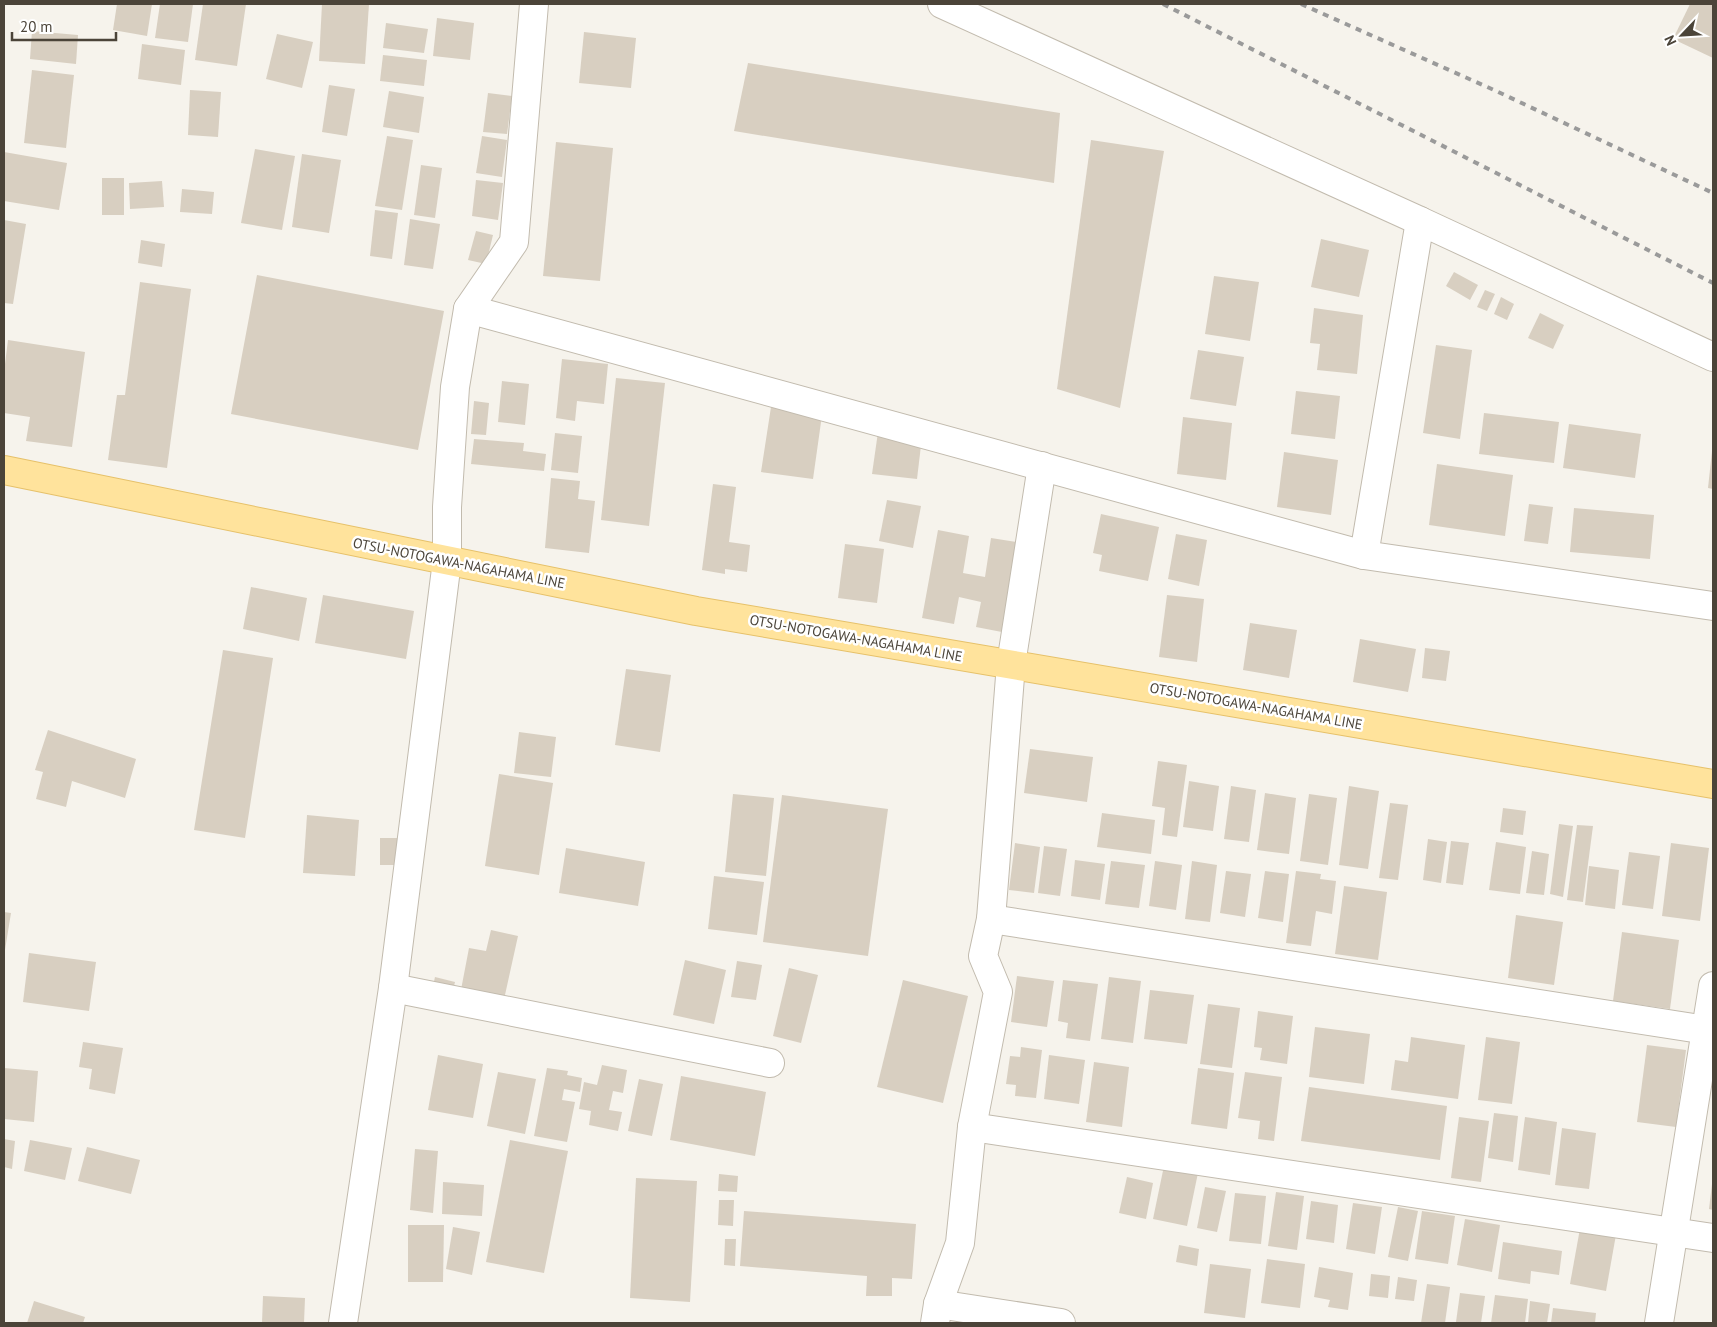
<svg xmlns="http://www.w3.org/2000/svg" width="1717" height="1327" viewBox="0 0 1717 1327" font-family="'PT Sans',sans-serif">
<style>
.building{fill:#d8cfc1}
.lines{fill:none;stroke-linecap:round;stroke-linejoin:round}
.street-casing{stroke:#c2bbae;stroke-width:30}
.primary-casing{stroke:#e6c16a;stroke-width:30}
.street{stroke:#fff;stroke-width:28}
.primary{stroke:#ffe39c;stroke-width:28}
.rail{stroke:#9a9a9a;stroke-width:4;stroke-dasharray:6 6;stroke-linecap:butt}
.labels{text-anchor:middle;stroke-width:5;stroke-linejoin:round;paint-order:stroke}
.street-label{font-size:14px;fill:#4b4439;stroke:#fff}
</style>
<rect width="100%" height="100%" fill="#f6f3ec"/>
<g class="building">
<polygon points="117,4 152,4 147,36 113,30"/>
<polygon points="160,4 193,4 188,42 155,38"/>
<polygon points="203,4 246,4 237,66 195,60"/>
<polygon points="322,4 369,4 365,64 319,61"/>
<polygon points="1690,4 1713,4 1713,58 1673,39"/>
<polygon points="437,18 474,23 470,60 433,56"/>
<polygon points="386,23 428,29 424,53 383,48"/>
<polygon points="32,31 78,35 76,64 30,59"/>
<polygon points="584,32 636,38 631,88 579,83"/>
<polygon points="277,34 313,42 302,88 266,79"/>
<polygon points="142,44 185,50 181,85 138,79"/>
<polygon points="383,55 427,60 424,86 380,81"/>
<polygon points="748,63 1060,113 1054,183 734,131"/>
<polygon points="32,70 74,75 66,148 24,143"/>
<polygon points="329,85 355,89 347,136 322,132"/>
<polygon points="190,90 221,92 218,137 188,135"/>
<polygon points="389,91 424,97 419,133 383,127"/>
<polygon points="488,93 512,96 507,134 483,132"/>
<polygon points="387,136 413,140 402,210 375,206"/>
<polygon points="482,136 507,140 502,177 476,173"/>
<polygon points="1091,140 1164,151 1120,408 1057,389"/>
<polygon points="556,142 613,148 600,281 543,276"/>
<polygon points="255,149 295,156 282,230 241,223"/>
<polygon points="4,152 67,163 59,210 4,201"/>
<polygon points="302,154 341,160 329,233 292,227"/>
<polygon points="421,165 442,168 435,218 414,215"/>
<rect x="102" y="178" width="22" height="37"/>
<polygon points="476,180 503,183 498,220 472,216"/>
<polygon points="162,181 164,207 130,209 129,183"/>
<polygon points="182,189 214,192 212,214 180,212"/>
<polygon points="375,210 398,213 392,259 370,256"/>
<polygon points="410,219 440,224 433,269 404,265"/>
<polygon points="4,220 26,224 13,304 4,303"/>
<polygon points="476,231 493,235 486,264 468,260"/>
<polygon points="1321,239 1369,250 1359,297 1311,287"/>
<polygon points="141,240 165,244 162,267 138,263"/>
<polygon points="1454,272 1478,285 1470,300 1446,286"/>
<polygon points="257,275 444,311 418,450 231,414"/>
<polygon points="1214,276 1259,282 1250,341 1205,334"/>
<polygon points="140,282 191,289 167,468 108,460 117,395 125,395"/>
<polygon points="1485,290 1495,294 1487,311 1477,307"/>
<polygon points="1501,297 1514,304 1507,320 1494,314"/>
<polygon points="1314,308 1363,315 1357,374 1317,370 1320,344 1310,343"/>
<polygon points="1540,313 1564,325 1553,349 1528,338"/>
<polygon points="8,340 85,352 72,447 26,441 30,417 4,413 4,372"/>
<polygon points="1436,345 1472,350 1460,439 1423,433"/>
<polygon points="1198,350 1244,357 1236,406 1190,399"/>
<polygon points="562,359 608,364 604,404 577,401 575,421 556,418"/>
<polygon points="616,378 665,383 649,526 601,520"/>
<polygon points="502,381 529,384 525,425 498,422"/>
<polygon points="1296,391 1340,396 1335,439 1291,434"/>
<polygon points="474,401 489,403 486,435 471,434"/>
<polygon points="771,407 822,415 813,479 761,472"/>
<polygon points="1484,413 1559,422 1554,463 1479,454"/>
<polygon points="1183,417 1232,423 1226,480 1177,474"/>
<polygon points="1569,424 1641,434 1635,478 1563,468"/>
<polygon points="878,432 922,437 917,479 872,474"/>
<polygon points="555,433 582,436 578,473 551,470"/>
<polygon points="474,439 524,443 523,451 546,454 544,471 471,464"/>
<polygon points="1712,451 1713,452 1713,489 1708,488"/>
<polygon points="1284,452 1338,460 1331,515 1277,507"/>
<polygon points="1437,464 1513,475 1505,536 1429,525"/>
<polygon points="551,478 580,481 578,499 595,501 589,553 545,548"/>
<polygon points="713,484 736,487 729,542 750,545 747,572 725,569 725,574 702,570"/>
<polygon points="887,500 921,506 913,548 879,541"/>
<polygon points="1529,504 1553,507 1548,544 1524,541"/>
<polygon points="1574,508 1654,515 1650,559 1570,552"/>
<polygon points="1101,514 1159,527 1148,581 1099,571 1102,555 1093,553"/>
<polygon points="938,530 969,536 963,573 985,577 991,538 1022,543 1007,633 976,627 981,602 959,597 954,624 922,618"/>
<polygon points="1176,534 1207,540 1199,586 1168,579"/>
<polygon points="845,544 884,549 877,603 838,598"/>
<polygon points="251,587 307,598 299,641 243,629"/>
<polygon points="323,595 414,611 406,659 315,643"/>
<polygon points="1167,595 1204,599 1197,662 1159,657"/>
<polygon points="1250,623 1297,630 1289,678 1243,670"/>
<polygon points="1360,639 1416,649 1408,692 1353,682"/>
<polygon points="1425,648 1450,651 1446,681 1422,678"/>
<polygon points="223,650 273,658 245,838 194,830"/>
<polygon points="626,669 671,675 660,752 615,745"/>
<polygon points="48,730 136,759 125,798 72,781 66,807 36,799 43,772 35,770"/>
<polygon points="519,732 556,737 551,777 514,773"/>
<polygon points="1030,749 1093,757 1087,802 1024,793"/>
<polygon points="1158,761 1187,765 1177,837 1162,835 1165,808 1152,806"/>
<polygon points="499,774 553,783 539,875 485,866"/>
<polygon points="1189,781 1219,786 1213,831 1183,827"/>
<polygon points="1231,786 1256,790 1249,842 1224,839"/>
<polygon points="1349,786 1379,791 1368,869 1339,865"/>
<polygon points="1265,793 1296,798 1289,854 1257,850"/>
<polygon points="733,794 774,798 766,876 725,872"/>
<polygon points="1309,794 1337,798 1328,865 1300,861"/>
<polygon points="782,795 888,809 868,956 763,942"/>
<polygon points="1390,803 1408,805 1398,880 1379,878"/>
<polygon points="1503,808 1526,811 1523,835 1500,832"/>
<polygon points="1102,813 1155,820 1151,854 1097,847"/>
<polygon points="307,815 359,820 355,876 303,873"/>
<polygon points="1559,824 1573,826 1563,897 1550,894"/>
<polygon points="1577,825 1593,826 1583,902 1567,900"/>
<polygon points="380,838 406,838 405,865 380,865"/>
<polygon points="1428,839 1447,842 1441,883 1423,880"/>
<polygon points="1451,841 1469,843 1463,885 1446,883"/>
<polygon points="1496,842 1526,847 1520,894 1489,890"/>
<polygon points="1015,843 1040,847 1034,893 1009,890"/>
<polygon points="1671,843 1709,848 1700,921 1662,916"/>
<polygon points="1044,846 1067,849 1060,896 1038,893"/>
<polygon points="566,848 645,862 638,906 559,893"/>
<polygon points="1532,851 1549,854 1544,895 1526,893"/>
<polygon points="1629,852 1660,856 1653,909 1622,905"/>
<polygon points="1075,860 1105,864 1100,900 1071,896"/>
<polygon points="1111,861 1145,865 1139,908 1105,904"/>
<polygon points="1155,861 1182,865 1176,910 1149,906"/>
<polygon points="1192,861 1217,865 1210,922 1185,919"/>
<polygon points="1589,866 1619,870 1615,909 1585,905"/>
<polygon points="1226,871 1251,874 1245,917 1220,913"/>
<polygon points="1265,871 1289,874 1283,922 1258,918"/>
<polygon points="1296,871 1321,874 1320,879 1336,881 1332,914 1316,911 1311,946 1286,943"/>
<polygon points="714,876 764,882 757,935 708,929"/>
<polygon points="1344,886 1387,892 1378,960 1335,954"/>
<polygon points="4,912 11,913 5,950 4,950"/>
<polygon points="1516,915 1563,922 1554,985 1508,978"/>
<polygon points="491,930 518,936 503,1004 460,995 469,948 486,951"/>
<polygon points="1622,932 1679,940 1670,1009 1613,1001"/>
<polygon points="29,953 96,962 89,1011 23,1002"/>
<polygon points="685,960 726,970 714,1024 673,1015"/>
<polygon points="737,961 762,965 756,1000 731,997"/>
<polygon points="789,968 818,975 801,1043 773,1036"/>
<polygon points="1017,976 1054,981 1047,1027 1011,1022"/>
<polygon points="435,977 455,982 452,994 432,990"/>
<polygon points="1109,977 1141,981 1133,1043 1101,1039"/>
<polygon points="903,980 968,996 943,1103 877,1087"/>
<polygon points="1063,980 1098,984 1090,1041 1066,1038 1068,1023 1058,1021"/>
<polygon points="1150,990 1194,995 1187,1044 1144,1039"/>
<polygon points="1208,1004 1240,1008 1232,1068 1200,1064"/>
<polygon points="1258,1011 1293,1016 1287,1064 1260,1060 1262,1048 1254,1047"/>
<polygon points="1315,1027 1370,1034 1364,1084 1309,1077"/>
<polygon points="1411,1037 1465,1045 1458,1099 1391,1090 1395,1060 1408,1062"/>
<polygon points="1486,1037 1520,1042 1512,1104 1478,1100"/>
<polygon points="83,1042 123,1048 115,1094 89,1089 92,1069 79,1067"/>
<polygon points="1647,1045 1686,1050 1676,1127 1637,1122"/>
<polygon points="1021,1047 1042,1050 1036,1098 1015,1096 1016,1085 1006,1084 1010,1056 1020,1057"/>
<polygon points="438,1055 483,1064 473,1118 428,1110"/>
<polygon points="1049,1055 1085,1060 1079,1104 1044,1099"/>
<polygon points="1094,1062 1129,1067 1122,1127 1086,1122"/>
<polygon points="602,1065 627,1070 623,1093 613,1091 609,1110 622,1112 618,1131 589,1125 591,1111 579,1109 584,1082 597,1085"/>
<polygon points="4,1068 38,1071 34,1122 4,1119"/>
<polygon points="547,1068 568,1071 567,1075 582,1078 580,1092 564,1089 562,1100 575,1102 567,1142 534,1136"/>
<polygon points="1198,1068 1234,1073 1227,1129 1191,1124"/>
<polygon points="498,1072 536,1079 525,1134 487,1126"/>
<polygon points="1245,1072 1282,1077 1274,1141 1258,1139 1260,1121 1238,1118"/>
<polygon points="681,1076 766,1092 755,1156 670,1140"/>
<polygon points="639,1079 663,1084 652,1136 628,1131"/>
<polygon points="1309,1087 1447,1106 1440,1160 1301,1141"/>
<polygon points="1494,1113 1518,1116 1513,1162 1488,1158"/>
<polygon points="1459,1117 1489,1121 1481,1182 1451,1178"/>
<polygon points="1525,1117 1557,1122 1550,1175 1518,1170"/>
<polygon points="1562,1128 1596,1133 1589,1189 1555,1185"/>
<polygon points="4,1139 15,1141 12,1169 4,1167"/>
<polygon points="30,1140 72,1148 65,1180 24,1171"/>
<polygon points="510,1140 568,1151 544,1273 486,1262"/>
<polygon points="87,1147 140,1160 131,1194 78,1181"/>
<polygon points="415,1149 438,1151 433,1213 410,1210"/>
<polygon points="1165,1161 1199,1168 1187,1226 1153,1219"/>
<polygon points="719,1174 738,1176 737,1192 718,1191"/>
<polygon points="1127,1177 1153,1183 1146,1219 1119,1213"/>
<polygon points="636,1178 697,1181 690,1302 630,1298"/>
<polygon points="443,1182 484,1185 482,1216 442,1214"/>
<polygon points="1712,1184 1713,1184 1713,1210 1709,1209"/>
<polygon points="1205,1187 1226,1191 1217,1232 1197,1228"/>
<polygon points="1276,1192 1304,1196 1297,1250 1268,1246"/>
<polygon points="1235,1193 1266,1196 1261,1244 1229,1241"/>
<polygon points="719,1200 734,1200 733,1226 718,1225"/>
<polygon points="1311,1201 1338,1205 1334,1243 1306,1239"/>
<polygon points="1353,1203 1382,1207 1375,1254 1346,1249"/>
<polygon points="1398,1207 1418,1211 1408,1261 1388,1257"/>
<polygon points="744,1211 916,1224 912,1279 892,1278 892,1296 866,1296 867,1276 740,1266"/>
<polygon points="1422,1211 1455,1216 1448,1264 1415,1259"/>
<polygon points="1465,1219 1500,1225 1492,1272 1457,1265"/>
<polygon points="1581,1223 1617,1229 1606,1291 1570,1284"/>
<polygon points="408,1225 444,1225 443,1282 408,1282"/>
<polygon points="453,1227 480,1232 472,1275 446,1269"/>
<polygon points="725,1239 736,1239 735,1266 724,1265"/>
<polygon points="1503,1242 1562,1251 1559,1275 1531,1271 1530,1284 1498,1279"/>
<polygon points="1179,1245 1199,1249 1197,1266 1176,1262"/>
<polygon points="1267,1259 1305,1264 1300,1308 1261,1303"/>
<polygon points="1210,1264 1251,1269 1245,1318 1204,1313"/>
<polygon points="1319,1267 1353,1273 1348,1310 1328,1307 1330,1300 1314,1297"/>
<polygon points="1371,1274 1390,1276 1388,1298 1369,1296"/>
<polygon points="1398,1277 1417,1280 1414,1301 1395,1299"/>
<polygon points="1427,1284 1450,1287 1445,1323 1421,1323"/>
<polygon points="1460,1293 1485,1296 1481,1323 1456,1322"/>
<polygon points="1495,1295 1528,1299 1525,1323 1491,1323"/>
<polygon points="263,1296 305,1298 304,1323 262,1323"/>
<polygon points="34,1301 85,1317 83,1323 27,1323"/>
<polygon points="1530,1301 1550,1304 1547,1323 1528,1323"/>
<polygon points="1553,1308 1596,1313 1595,1323 1551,1323"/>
</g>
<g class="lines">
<defs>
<g id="street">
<polyline points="942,4 1420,221"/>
<polyline points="468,309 1364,555 1713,606"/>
<polyline points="1364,555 1420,221 1713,357"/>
<polyline points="991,919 1713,1031"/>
<polyline points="393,988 770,1063"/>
<polyline points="972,1127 1713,1238"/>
<polyline points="938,1304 1061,1323"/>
<polyline points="343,1323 393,988 447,561 447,507 455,387 468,309 514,242 534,4"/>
<polyline points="935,1323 938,1304 960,1243 972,1127 998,992 983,956 991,919 1011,664 1042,466"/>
<polyline points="1659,1323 1713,986"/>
</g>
<polyline id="primary" points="4,470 696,611 1713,784"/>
</defs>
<use href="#street" class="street-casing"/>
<use href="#primary" class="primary-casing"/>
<use href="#street" class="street"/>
<use href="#primary" class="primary"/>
<g class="rail">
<polyline points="1163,4 1713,283"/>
<polyline points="1301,4 1494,90 1713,193"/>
</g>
</g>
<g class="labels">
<g class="street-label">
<text transform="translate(459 563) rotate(11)" y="5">OTSU-NOTOGAWA-NAGAHAMA LINE</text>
<text transform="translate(856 638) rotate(10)" y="5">OTSU-NOTOGAWA-NAGAHAMA LINE</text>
<text transform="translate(1256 706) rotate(10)" y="5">OTSU-NOTOGAWA-NAGAHAMA LINE</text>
</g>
</g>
<rect width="1717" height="1327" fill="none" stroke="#4b4439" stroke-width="10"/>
<g transform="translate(1682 35) rotate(245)" stroke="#ffffff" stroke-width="4" paint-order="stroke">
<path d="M0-4L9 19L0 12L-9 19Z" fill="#4b4439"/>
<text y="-8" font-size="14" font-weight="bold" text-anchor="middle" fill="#4b4439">N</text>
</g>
<path d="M12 32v8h104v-8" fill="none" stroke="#4b4439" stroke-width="2.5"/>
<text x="20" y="32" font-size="15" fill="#4b4439" stroke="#ffffff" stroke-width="4" paint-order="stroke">20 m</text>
</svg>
